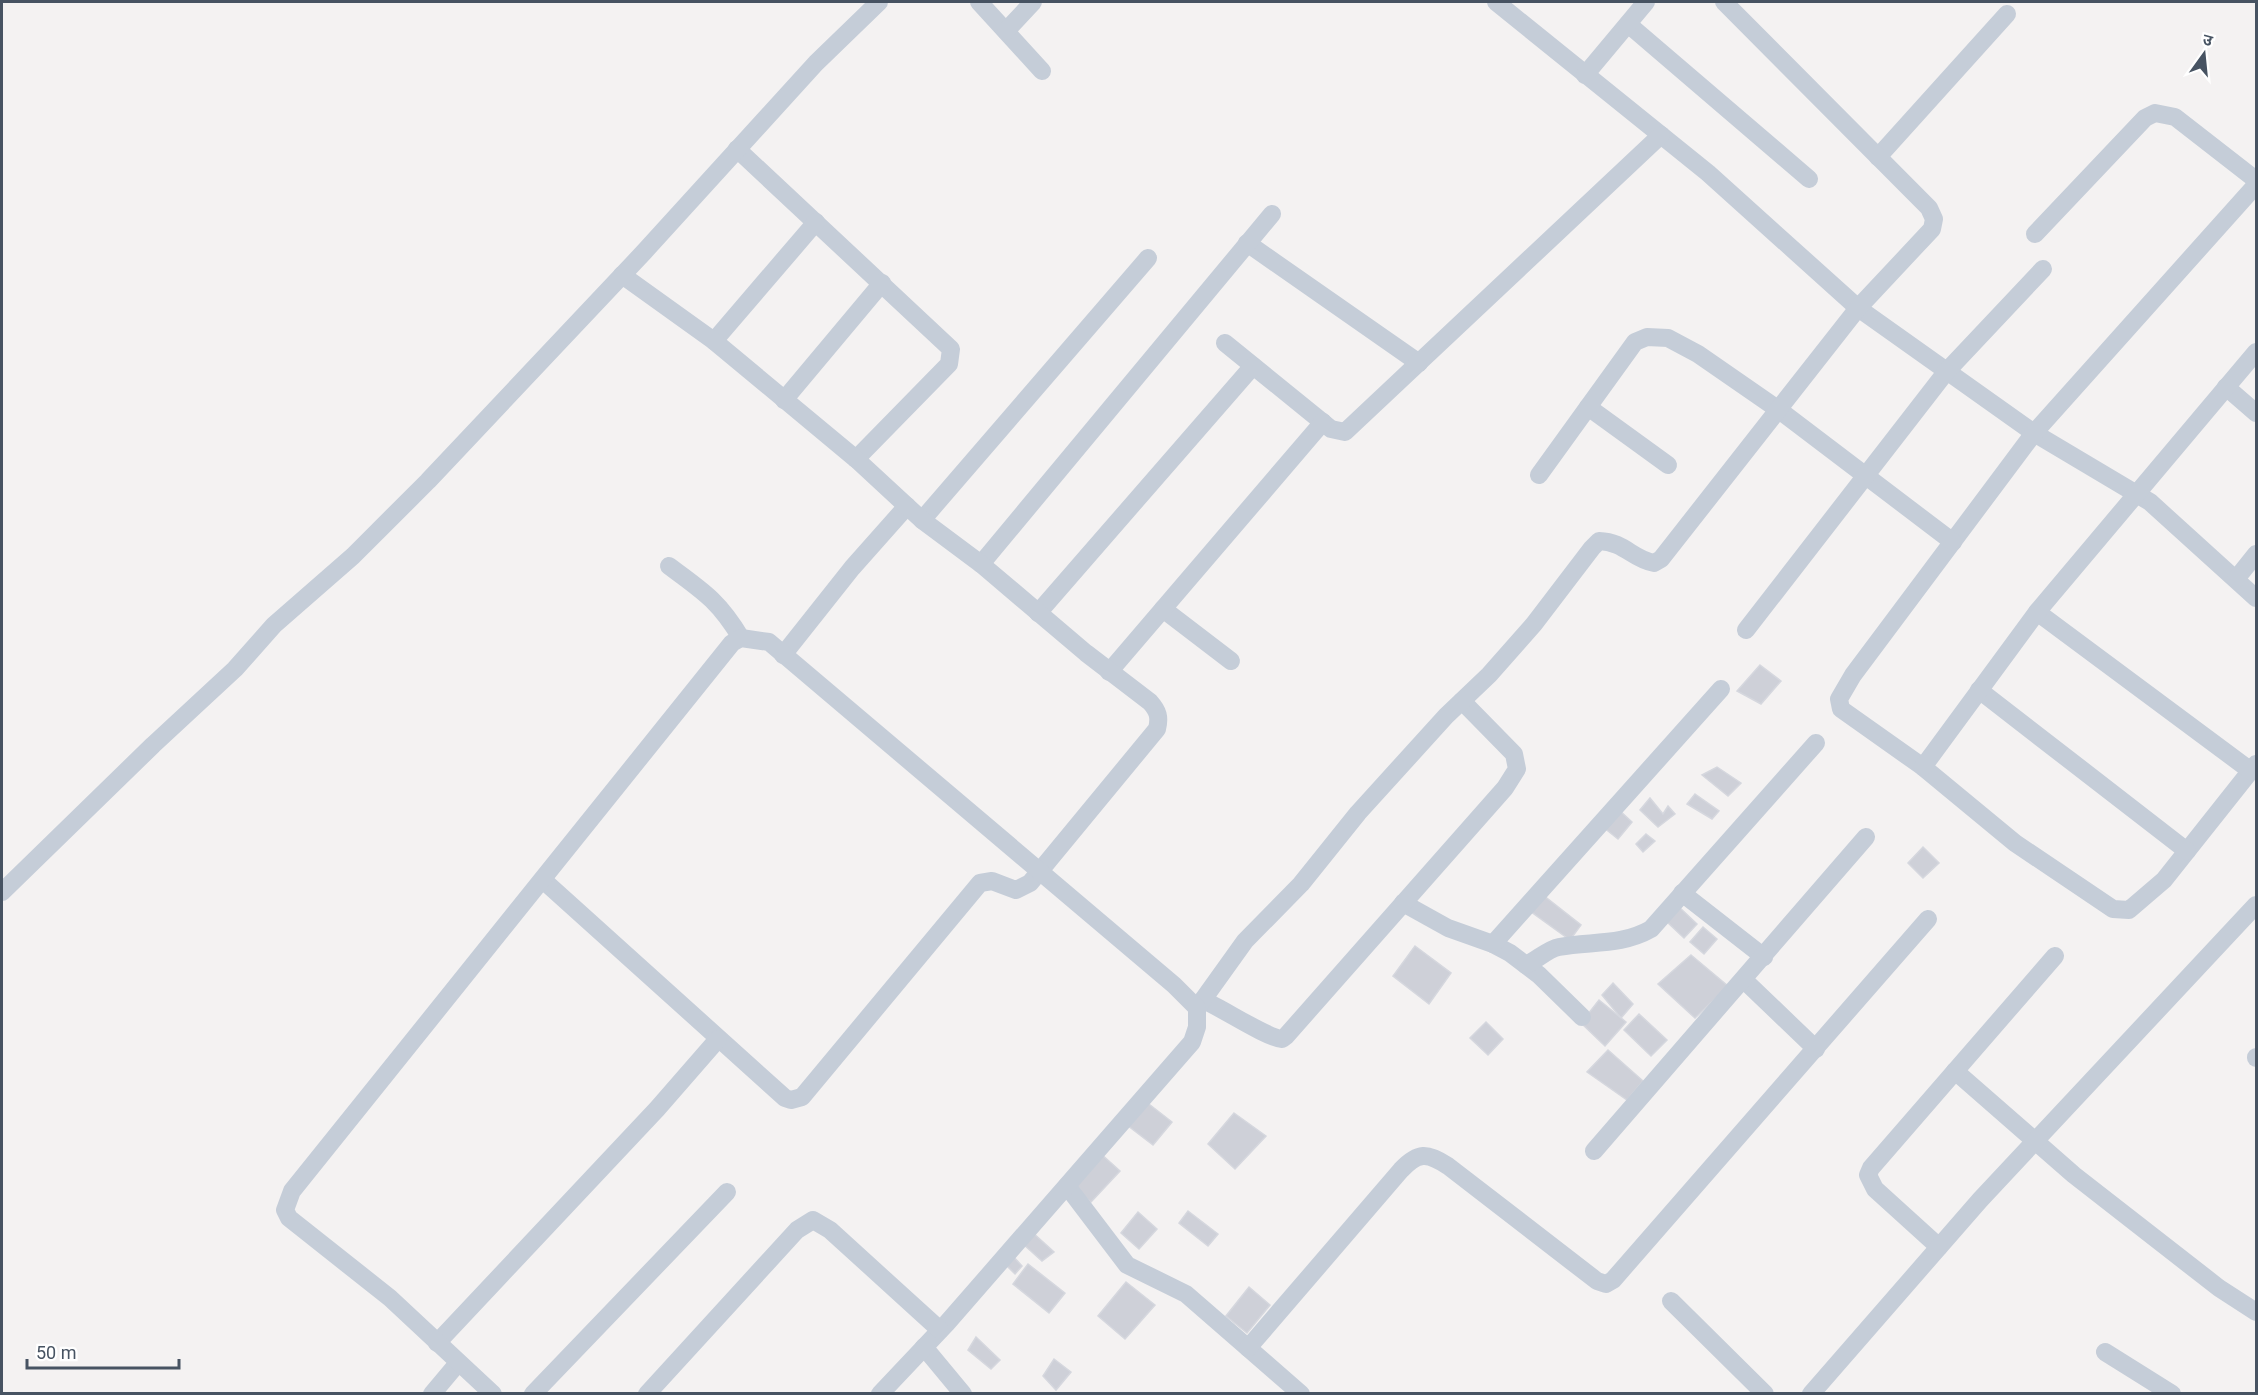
<svg xmlns="http://www.w3.org/2000/svg" width="2258" height="1395" viewBox="0 0 2258 1395" font-family="Roboto,'Noto Sans Devanagari',sans-serif">
<style>
.building{fill:#ced0d8;stroke:#d5d7de;stroke-width:1.5}
.lines{fill:none;stroke-linecap:round;stroke-linejoin:round}
.minor{stroke:#c5cdd8;stroke-width:18}
</style>
<rect width="100%" height="100%" fill="#f4f2f2"/>
<g class="building">
<polygon points="1760,665 1781,681 1761,704 1737,691"/>
<polygon points="1717,767 1741,783 1728,796 1702,775"/>
<polygon points="1695,794 1719,811 1712,819 1687,804"/>
<polygon points="1650,798 1663,814 1668,806 1675,814 1658,827 1640,810"/>
<polygon points="1619,810 1632,822 1618,839 1603,827"/>
<polygon points="1646,834 1655,841 1643,852 1636,844"/>
<polygon points="1923,847 1939,863 1923,878 1908,863"/>
<polygon points="1543,895 1581,925 1570,940 1530,911"/>
<polygon points="1679,907 1697,924 1684,938 1666,921"/>
<polygon points="1703,927 1717,939 1704,954 1690,942"/>
<polygon points="1415,946 1451,973 1429,1004 1393,976"/>
<polygon points="1691,955 1728,986 1695,1018 1658,984"/>
<polygon points="1613,983 1633,1004 1621,1018 1602,995"/>
<polygon points="1599,1000 1626,1022 1605,1046 1581,1023"/>
<polygon points="1639,1014 1667,1040 1651,1056 1624,1030"/>
<polygon points="1486,1022 1503,1039 1488,1055 1470,1038"/>
<polygon points="1608,1050 1643,1081 1627,1100 1587,1072"/>
<polygon points="1145,1101 1172,1122 1153,1145 1123,1122"/>
<polygon points="1234,1113 1266,1136 1235,1169 1208,1144"/>
<polygon points="1100,1153 1120,1171 1091,1202 1071,1185"/>
<polygon points="1188,1211 1218,1234 1208,1246 1179,1223"/>
<polygon points="1138,1212 1157,1229 1139,1249 1121,1233"/>
<polygon points="1032,1232 1054,1252 1042,1261 1023,1244"/>
<polygon points="1011,1254 1022,1266 1015,1274 1004,1263"/>
<polygon points="1028,1264 1065,1293 1049,1313 1013,1284"/>
<polygon points="1126,1282 1155,1305 1125,1339 1098,1316"/>
<polygon points="1249,1287 1270,1305 1247,1333 1226,1316"/>
<polygon points="976,1337 1000,1360 991,1369 968,1350"/>
<polygon points="1054,1359 1071,1372 1056,1390 1043,1376"/>
</g>
<g class="lines">
<g class="minor">
<polyline points="979,2 1042,71"/>
<polyline points="1496,2 1708,173 1858,308 2034,433 2150,502 2256,598"/>
<polyline points="1628,24 1809,179"/>
<polyline points="1006,31 1033,2"/>
<polyline points="1585,75 1646,2"/>
<polyline points="737,149 951,349 949,364 856,459"/>
<polyline points="1878,157 2007,14"/>
<polyline points="2256,185 2034,433 1853,675 1839,699 1841,709 1923,767 2015,843 2113,909 2129,910 2164,880 2256,764"/>
<polyline points="2035,234 2145,118 2155,113 2175,117 2256,180"/>
<polyline points="1247,243 1419,363"/>
<polyline points="714,341 816,222"/>
<polyline points="1225,343 1331,429 1345,432 1661,135"/>
<polyline points="2226,387 2256,413"/>
<polyline points="784,400 882,283"/>
<polyline points="1588,407 1668,465"/>
<polyline points="1539,475 1635,342 1647,337 1668,338 1698,354 1779,410 1953,542"/>
<polyline points="922,520 1148,258"/>
<polyline points="981,564 1272,214"/>
<path d="M669 566C703 591 719 601 741 638"/>
<polyline points="2236,579 2256,554"/>
<polyline points="1163,609 1231,661"/>
<polyline points="2037,612 2251,771"/>
<polyline points="1038,613 1253,366"/>
<polyline points="1746,630 1946,372 2043,269"/>
<polyline points="783,655 852,568 907,506"/>
<polyline points="1109,672 1323,422"/>
<polyline points="1979,690 2187,851"/>
<polyline points="1923,767 2037,612 2256,352"/>
<path d="M543 880 785 1098 791 1100 802 1097 980 883 992 881 1016 890 1030 883 1157 729C1160 717 1158 711 1150 702L1086 653 981 564 922 520 856 459 714 341 622 275"/>
<polyline points="2,892 153,745 235,669 274,625 353,556 428,481 644,252 816,63 879,2"/>
<polyline points="1682,893 1764,957"/>
<polyline points="1403,903 1448,928 1493,944 1510,953 1539,975 1582,1017"/>
<polyline points="1493,944 1721,689"/>
<path d="M1526 965C1537 960 1548 949 1559 947 1591 941 1621 946 1651 929L1816 743"/>
<polyline points="1744,980 1816,1049"/>
<path d="M1203 1000C1222 1008 1267 1038 1282 1039L1286 1036 1505 788 1517 769 1514 754 1462 701"/>
<path d="M1197 1008 1245 941 1301 884 1358 813 1446 716 1489 675 1534 624 1592 548 1599 541C1625 542 1632 559 1654 563L1661 559 1858 308 1932 229 1934 219 1929 208 1724 2"/>
<polyline points="2256,1058 2256,1057"/>
<polyline points="1955,1071 2074,1175 2219,1288 2256,1312"/>
<polyline points="1594,1151 1866,837"/>
<polyline points="1067,1186 1127,1265 1186,1294 1301,1394"/>
<polyline points="1939,1247 1875,1189 1868,1175 1871,1168 2055,956"/>
<polyline points="1671,1301 1765,1394"/>
<polyline points="437,1343 657,1109 718,1039"/>
<polyline points="924,1347 963,1394"/>
<path d="M1248 1348 1401 1170C1418 1152 1427 1152 1448 1166L1597 1281 1606 1284 1613 1280 1928 919"/>
<polyline points="2105,1352 2172,1394"/>
<polyline points="432,1394 458,1363"/>
<polyline points="493,1394 390,1298 289,1218 285,1210 292,1191 732,643 741,638 769,642 1174,985 1197,1008 1197,1027 1192,1042 947,1323 880,1394"/>
<polyline points="533,1394 727,1192"/>
<polyline points="647,1394 797,1230 813,1220 830,1230 940,1330"/>
<polyline points="1811,1394 1980,1200 2256,905"/>
</g>
</g>
<rect width="2258" height="1395" fill="none" stroke="#475362" stroke-width="6"/>
<g transform="translate(2204 54) rotate(15)" stroke="#ffffff" stroke-width="4.5" paint-order="stroke">
<path d="M0-4.5L10 22L0 15L-10 22Z" fill="#475362"/>
<text y="-9" font-size="16" font-weight="bold" text-anchor="middle" fill="#475362">उ</text>
</g>
<path d="M27 1359v9h152v-9" fill="none" stroke="#475362" stroke-width="3"/>
<text x="36" y="1359" font-size="18" fill="#475362" stroke="#ffffff" stroke-width="4.5" paint-order="stroke">50 m</text>
</svg>
